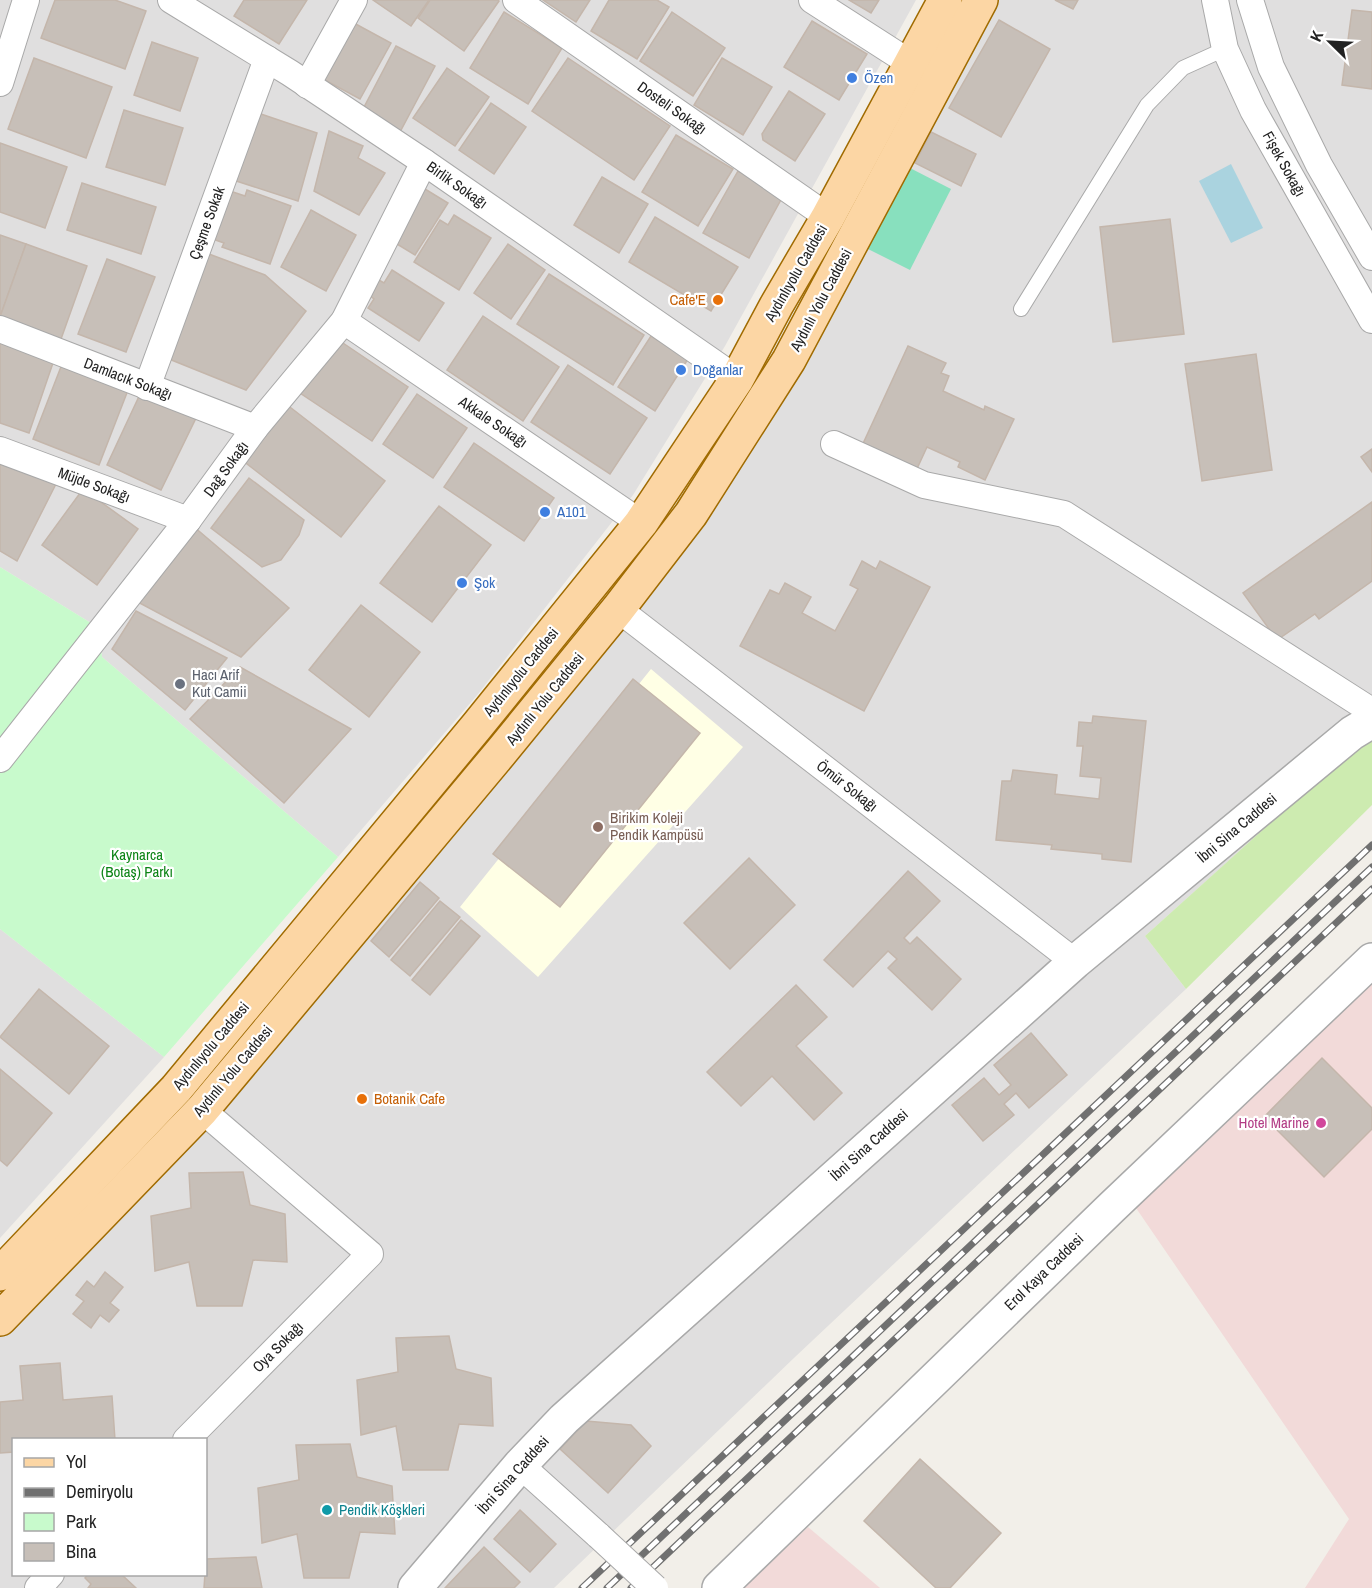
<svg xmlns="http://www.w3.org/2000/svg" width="1372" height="1588" viewBox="0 0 1372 1588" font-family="'Archivo Narrow',sans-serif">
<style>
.residential{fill:#e0dfdf;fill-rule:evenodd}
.commercial{fill:#f2dad9}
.education{fill:#ffffe5}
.grass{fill:#cdebb0}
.park{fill:#c8facc}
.pitch{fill:#88e0be}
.water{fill:#aad3df}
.building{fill:#c7bfb8;stroke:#c4b6ab;stroke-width:1.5}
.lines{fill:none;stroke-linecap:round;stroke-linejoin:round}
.service-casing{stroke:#a9a9a9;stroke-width:16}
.minor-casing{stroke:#a9a9a9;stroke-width:28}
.tertiary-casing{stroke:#a9a9a9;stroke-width:36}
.primary-casing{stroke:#a06b00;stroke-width:36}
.service{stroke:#fff;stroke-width:14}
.minor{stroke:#fff;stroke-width:26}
.tertiary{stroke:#fff;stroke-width:33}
.primary{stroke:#fcd6a4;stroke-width:33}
.rail-casing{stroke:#707070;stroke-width:7}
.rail{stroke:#fff;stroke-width:4.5;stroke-dasharray:14;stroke-linecap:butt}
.minor-bridge-casing{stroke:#a9a9a9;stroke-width:28;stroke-linecap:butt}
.minor-bridge{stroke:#fff;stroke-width:26}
.shop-dot{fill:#3f7fe0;stroke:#fff;stroke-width:2}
.food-dot{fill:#e8710a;stroke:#fff;stroke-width:2}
.worship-dot{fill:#6b7280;stroke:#fff;stroke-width:2}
.education-dot{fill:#8d6e63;stroke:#fff;stroke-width:2}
.hotel-dot{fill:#d1479c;stroke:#fff;stroke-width:2}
.culture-dot{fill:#0f9aa8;stroke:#fff;stroke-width:2}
.labels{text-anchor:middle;stroke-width:4.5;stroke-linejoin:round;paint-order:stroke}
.shop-label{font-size:15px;fill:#366cbe;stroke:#fff;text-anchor:start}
.street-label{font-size:15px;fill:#222;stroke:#fff}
.food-label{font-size:15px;fill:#c56008;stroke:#fff;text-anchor:end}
.worship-label{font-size:15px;fill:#5b616d;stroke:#fff;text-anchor:start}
.education-label{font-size:15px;fill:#785e54;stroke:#fff;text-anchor:start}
.park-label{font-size:15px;fill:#0c8416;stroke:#fff}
.hotel-label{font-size:15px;fill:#b23c85;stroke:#fff;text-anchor:end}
.culture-label{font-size:15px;fill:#0d838f;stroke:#fff;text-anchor:start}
</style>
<rect width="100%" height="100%" fill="#f2efe9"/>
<g class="residential">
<polygon points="0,0 916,0 725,346 633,495 478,694 338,857 102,657 99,628 0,567"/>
<path d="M994 0H1372V732L1145 936 1186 989 795 1357 554 1588H0V1336L222 1102 688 537ZM14 1440H206V1574H14Z"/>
<polygon points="0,929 164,1057 0,1238"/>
</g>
<g class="commercial">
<polygon points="1372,983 1372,1588 1305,1588 1349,1519 1136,1208"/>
<polygon points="808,1527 880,1588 743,1588"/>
</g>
<polygon class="education" points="651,669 743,747 538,977 460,907"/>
<polygon class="grass" points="1372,737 1372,805 1186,989 1145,936 1358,744"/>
<polygon class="park" points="0,567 99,628 102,657 338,857 164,1057 0,929"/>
<polygon class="pitch" points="908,167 951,189 910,270 866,248"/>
<polygon class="water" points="1231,164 1263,228 1231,243 1199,181"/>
<g class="building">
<polygon points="55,0 115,0 146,11 125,69 41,38"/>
<polygon points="244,0 307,0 279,44 234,16"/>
<polygon points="373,0 429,0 411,26"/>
<polygon points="430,0 498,0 499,1 464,51 418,18"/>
<polygon points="543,0 590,0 576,22"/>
<polygon points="609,0 657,0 669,7 637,59 591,31"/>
<polygon points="849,0 879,0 871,13"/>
<polygon points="1055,0 1078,0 1073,9"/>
<polygon points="1352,10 1372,12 1372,89 1342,85"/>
<polygon points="504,12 562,48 528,104 470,68"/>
<polygon points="672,12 725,48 693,96 640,61"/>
<polygon points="999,20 1050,49 1001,137 949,108"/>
<polygon points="812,21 867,54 839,100 784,67"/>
<polygon points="352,22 391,43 360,99 321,78"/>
<polygon points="152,42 198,58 180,111 134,95"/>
<polygon points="396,46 435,66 400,132 362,111"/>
<polygon points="34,58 112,87 86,158 8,129"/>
<polygon points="568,58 670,126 634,180 532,111"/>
<polygon points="722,58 772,87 743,135 694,105"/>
<polygon points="447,68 489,97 455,146 413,118"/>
<polygon points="789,91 825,114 795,161 763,140 762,134"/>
<polygon points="491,103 526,127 494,174 459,150"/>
<polygon points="124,110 183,128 165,185 106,167"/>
<polygon points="255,112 317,133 298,201 230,179"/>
<polygon points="329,131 363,146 358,158 385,173 359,215 314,191"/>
<polygon points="931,132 976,154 961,186 915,163"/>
<polygon points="676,135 733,169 698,226 642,192"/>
<polygon points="0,143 67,167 45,228 0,212"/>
<polygon points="738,171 783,196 749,258 703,233"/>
<polygon points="602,177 648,204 619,253 574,225"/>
<polygon points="82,183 156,207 141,254 67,230"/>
<polygon points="420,186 448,203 415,255 387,238"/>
<polygon points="221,188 245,196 247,190 291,206 270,264 222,247 224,243 204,236"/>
<polygon points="311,210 356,235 326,291 281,267"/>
<polygon points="454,215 491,238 459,290 414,262 440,220 448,225"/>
<polygon points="655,217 738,267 711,311 629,262"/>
<polygon points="1170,219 1184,334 1113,342 1100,227"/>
<polygon points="0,235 26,244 0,317"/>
<polygon points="26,244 87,266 61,339 0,317"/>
<polygon points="508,244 545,270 511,319 474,293"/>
<polygon points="209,254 265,275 306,311 246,390 169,359"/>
<polygon points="107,259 155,277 126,352 78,334"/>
<polygon points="392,270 444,303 419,341 368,308 374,299 369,295 379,280 384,283"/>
<polygon points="549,274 644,335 613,385 517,324"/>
<polygon points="483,316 559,367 523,421 447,370"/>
<polygon points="651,336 688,359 655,411 618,387"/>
<polygon points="337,339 408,387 372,441 300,393"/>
<polygon points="0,341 54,360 29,433 0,423"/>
<polygon points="908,346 946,363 941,373 949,376 943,391 984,410 985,406 1014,419 985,480 958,467 960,462 927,447 915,473 861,448"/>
<polygon points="1256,354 1272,470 1202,481 1185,364"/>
<polygon points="64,359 130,385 99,465 33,439"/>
<polygon points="568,365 647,418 610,474 531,422"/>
<polygon points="142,390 197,416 161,490 107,465"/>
<polygon points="417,394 467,428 433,478 383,444"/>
<polygon points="286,404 385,481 341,537 242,460"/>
<polygon points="474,443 554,498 524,541 444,487"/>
<polygon points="1372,449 1372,472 1361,457"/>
<polygon points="0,458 58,480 17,561 0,551"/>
<polygon points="249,478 304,520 299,535 281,560 262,567 211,528"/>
<polygon points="83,489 138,529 97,585 42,545"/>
<polygon points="1372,502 1372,581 1319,619 1315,614 1277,640 1243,593"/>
<polygon points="439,506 491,545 432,622 380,583"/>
<polygon points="193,526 289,608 241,657 134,600"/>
<polygon points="862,561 876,569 880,561 930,587 864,711 740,646 770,590 779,594 785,583 811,597 802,613 835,631 858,589 850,585"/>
<polygon points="361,605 420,652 369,717 309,670"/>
<polygon points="136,611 227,658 185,710 112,649"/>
<polygon points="240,667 351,729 284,803 190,719"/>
<polygon points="633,679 700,733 560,907 493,854"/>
<polygon points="1093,716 1146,721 1131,862 1102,859 1102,854 1051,849 1052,845 996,840 1002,781 1011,781 1013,770 1057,775 1055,794 1099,799 1101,778 1080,776 1083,746 1077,746 1079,722 1092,723"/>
<polygon points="749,858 795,905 730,969 684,923"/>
<polygon points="908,871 940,901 904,938 910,944 917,937 961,979 932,1010 888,968 897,959 888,951 853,987 824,960"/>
<polygon points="420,882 439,898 389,957 371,941"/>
<polygon points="440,901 460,917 410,976 391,960"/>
<polygon points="461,920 480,936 430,995 412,980"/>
<polygon points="796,985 827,1017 796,1046 842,1093 814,1120 772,1076 741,1106 707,1072"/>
<polygon points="39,989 109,1046 69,1094 0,1037"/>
<polygon points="1031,1033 1067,1075 1029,1108 1016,1093 1004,1104 1014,1115 983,1141 952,1105 984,1078 999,1095 1011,1085 994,1065"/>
<polygon points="1322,1058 1372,1108 1372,1129 1324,1177 1264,1117"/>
<polygon points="0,1069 52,1113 7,1166 0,1160"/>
<polygon points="243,1172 250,1205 285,1214 287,1262 253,1260 242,1306 197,1306 189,1262 155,1271 151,1216 191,1208 189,1173"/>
<polygon points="105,1272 123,1287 110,1303 119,1310 109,1322 100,1315 91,1328 73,1314 84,1301 76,1295 87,1281 94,1287"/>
<polygon points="449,1336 456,1369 491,1378 493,1426 459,1424 448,1470 403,1470 396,1426 361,1435 357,1380 398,1372 396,1338"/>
<polygon points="60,1363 63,1400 112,1396 115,1440 14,1440 14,1452 0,1453 0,1402 23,1400 20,1366"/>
<polygon points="586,1421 631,1425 651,1446 608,1493 560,1449"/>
<polygon points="350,1444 357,1477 392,1486 395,1534 360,1532 349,1578 304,1578 297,1534 262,1543 258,1488 299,1480 296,1445"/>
<polygon points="920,1459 1001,1533 950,1588 936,1588 864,1521"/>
<polygon points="520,1510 556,1544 530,1572 494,1539"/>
<polygon points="484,1547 520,1582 514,1588 445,1588"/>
<polygon points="256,1557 262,1588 204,1588 206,1559"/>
<polygon points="88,1574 121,1574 136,1588 88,1588 91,1584 85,1578"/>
</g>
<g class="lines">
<defs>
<polyline id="service" points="1021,309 1147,105 1183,68 1225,49"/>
<g id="minor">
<polyline points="171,0 290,73 424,162 737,379"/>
<polyline points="516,0 828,217"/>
<polyline points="812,0 910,63"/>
<polyline points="1215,0 1225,49 1253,110 1372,320"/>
<polyline points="1250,0 1271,67 1319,165 1372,257"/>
<polyline points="0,83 26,0"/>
<polyline points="307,85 354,0"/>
<polyline points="344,321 641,523"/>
<polyline points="0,329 255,428"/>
<polyline points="147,387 267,59"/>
<polyline points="834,444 924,485 1064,514 1370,710"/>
<polyline points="0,450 188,520"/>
<polyline points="618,609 1075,962"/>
<polyline points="0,759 188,520 255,428 344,321 424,162"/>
<polyline points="186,1440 370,1254 202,1110"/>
<polyline points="520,1465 599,1536"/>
<polyline points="38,1588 51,1574"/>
</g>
<g id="tertiary">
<polyline points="415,1588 520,1465 564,1419 1075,962 1352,733 1372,721"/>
<polyline points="719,1588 1111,1208 1372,960"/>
</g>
<g id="primary">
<polyline points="0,1274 176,1089 477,726 641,523 737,379 776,306 828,217 945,0"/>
<polyline points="0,1319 202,1110 502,751 618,609 691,514 789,360 981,0"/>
</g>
</defs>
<use href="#service" class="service-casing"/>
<use href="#minor" class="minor-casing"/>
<use href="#tertiary" class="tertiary-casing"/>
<use href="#primary" class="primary-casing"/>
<use href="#service" class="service"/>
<use href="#minor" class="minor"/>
<use href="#tertiary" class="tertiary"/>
<use href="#primary" class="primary"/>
<defs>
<g id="rail">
<polyline points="582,1588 1372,845"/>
<polyline points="607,1588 1372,867"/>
<polyline points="631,1588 1372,889"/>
</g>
</defs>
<use href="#rail" class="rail-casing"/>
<use href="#rail" class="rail"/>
<defs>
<polyline id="minor-bridge" points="599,1536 655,1588"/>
</defs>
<use href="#minor-bridge" class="minor-bridge-casing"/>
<use href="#minor-bridge" class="minor-bridge"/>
</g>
<g class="shop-dot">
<circle cx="852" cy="78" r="6"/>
<circle cx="681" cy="370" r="6"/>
<circle cx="545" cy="512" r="6"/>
<circle cx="462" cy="583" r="6"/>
</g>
<g class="food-dot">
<circle cx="718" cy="300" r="6"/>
<circle cx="362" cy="1099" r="6"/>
</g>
<circle class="worship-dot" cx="180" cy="684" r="6"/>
<circle class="education-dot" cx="598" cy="827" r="6"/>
<circle class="hotel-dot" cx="1321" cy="1123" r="6"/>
<circle class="culture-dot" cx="327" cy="1510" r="6"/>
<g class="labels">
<g class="shop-label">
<text x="864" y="83">Özen</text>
<text x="693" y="375">Doğanlar</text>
<text x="557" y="517">A101</text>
<text x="474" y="588">Şok</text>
</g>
<g class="street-label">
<text transform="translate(672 108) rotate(35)" y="5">Dosteli Sokağı</text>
<text transform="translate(1284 164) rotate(61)" y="5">Fişek Sokağı</text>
<text transform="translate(457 185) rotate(35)" y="5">Birlik Sokağı</text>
<text transform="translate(207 223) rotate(-70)" y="5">Çeşme Sokak</text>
<text transform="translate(796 273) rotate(-60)" y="5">Aydınlıyolu Caddesi</text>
<text transform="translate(821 300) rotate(-62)" y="5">Aydınlı Yolu Caddesi</text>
<text transform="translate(128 379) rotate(21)" y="5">Damlacık Sokağı</text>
<text transform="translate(493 422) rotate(34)" y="5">Akkale Sokağı</text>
<text transform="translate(226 469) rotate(-54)" y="5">Dağ Sokağı</text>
<text transform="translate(94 485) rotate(20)" y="5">Müjde Sokağı</text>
<text transform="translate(521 672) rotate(-51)" y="5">Aydınlıyolu Caddesi</text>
<text transform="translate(545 699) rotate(-51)" y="5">Aydınlı Yolu Caddesi</text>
<text transform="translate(847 786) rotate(38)" y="5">Ömür Sokağı</text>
<text transform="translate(1237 828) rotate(-40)" y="5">İbni Sina Caddesi</text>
<text transform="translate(211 1046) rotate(-50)" y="5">Aydınlıyolu Caddesi</text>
<text transform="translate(233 1071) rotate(-50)" y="5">Aydınlı Yolu Caddesi</text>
<text transform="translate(869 1145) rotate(-42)" y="5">İbni Sina Caddesi</text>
<text transform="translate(1044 1272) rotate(-44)" y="5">Erol Kaya Caddesi</text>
<text transform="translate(278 1347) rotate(-45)" y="5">Oya Sokağı</text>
<text transform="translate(513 1475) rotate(-48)" y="5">İbni Sina Caddesi</text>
</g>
<g class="food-label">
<text x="706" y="305">Cafe'E</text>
<text x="374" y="1104" text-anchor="start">Botanik Cafe</text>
</g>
<g class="worship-label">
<text x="192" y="680">Hacı Arif<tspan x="192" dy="17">Kut Camii</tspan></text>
</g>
<g class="education-label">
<text x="610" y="823">Birikim Koleji<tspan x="610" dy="17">Pendik Kampüsü</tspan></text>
</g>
<g class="park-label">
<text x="137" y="860">Kaynarca<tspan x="137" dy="17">(Botaş) Parkı</tspan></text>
</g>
<g class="hotel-label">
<text x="1309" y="1128">Hotel Marine</text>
</g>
<g class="culture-label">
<text x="339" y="1515">Pendik Köşkleri</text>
</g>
</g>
<rect x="12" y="1438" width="195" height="138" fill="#ffffff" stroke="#a7a7a7" stroke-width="1.5"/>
<rect x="24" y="1458" width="30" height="9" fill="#fcd6a4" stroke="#a7a7a7" stroke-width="1.5"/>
<text x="66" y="1468" font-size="18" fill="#222222">Yol</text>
<rect x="24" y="1488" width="30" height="9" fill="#707070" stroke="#a7a7a7" stroke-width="1.5"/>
<text x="66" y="1498" font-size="18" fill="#222222">Demiryolu</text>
<rect x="24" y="1513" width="30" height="18" fill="#c8facc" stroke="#a7a7a7" stroke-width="1.5"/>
<text x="66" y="1528" font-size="18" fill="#222222">Park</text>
<rect x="24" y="1543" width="30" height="18" fill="#c7bfb8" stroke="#a7a7a7" stroke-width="1.5"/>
<text x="66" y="1558" font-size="18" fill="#222222">Bina</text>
<g transform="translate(1330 42) rotate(294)" stroke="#ffffff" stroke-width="4.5" paint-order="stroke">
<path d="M0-4.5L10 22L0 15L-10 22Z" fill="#222222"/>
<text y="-9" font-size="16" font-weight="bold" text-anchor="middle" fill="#222222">K</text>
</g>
</svg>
